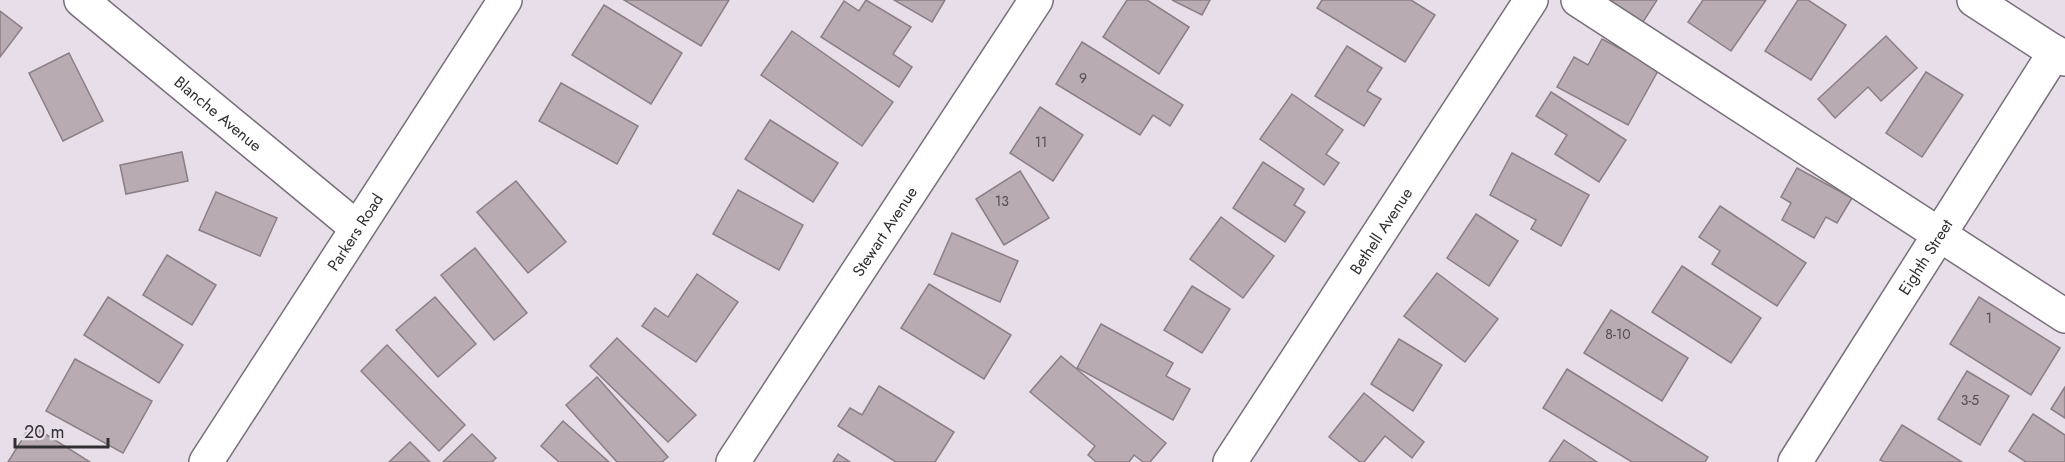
<svg xmlns="http://www.w3.org/2000/svg" width="2065" height="462" viewBox="0 0 2065 462" font-family="Jost,sans-serif">
<style>
.building{fill:#b8abb2;stroke:#8b7f85;stroke-width:1.5}
.lines{fill:none;stroke-linecap:round;stroke-linejoin:round}
.minor-casing{stroke:#776f79;stroke-width:36}
.minor{stroke:#fff;stroke-width:33}
.labels{text-anchor:middle;stroke-width:4.5;stroke-linejoin:round;paint-order:stroke}
.number-label{font-size:14px;fill:#544e53}
.street-label{font-size:16px;fill:#322f33;stroke:#e7dee9}
</style>
<rect width="100%" height="100%" fill="#e7dee9"/>
<g class="building">
<polygon points="624,0 729,0 701,46"/>
<polygon points="866,0 911,27 893,54 912,67 899,87 821,37 844,1 859,11"/>
<polygon points="894,0 945,0 932,22"/>
<polygon points="1127,0 1147,0 1189,27 1159,74 1103,37"/>
<polygon points="1172,0 1210,0 1202,15"/>
<polygon points="1322,0 1411,0 1435,15 1405,62 1317,8"/>
<polygon points="1601,0 1657,0 1641,25"/>
<polygon points="1703,0 1766,0 1731,51 1688,22"/>
<polygon points="1798,0 1808,0 1846,25 1811,80 1765,51"/>
<polygon points="604,5 682,53 651,104 572,55"/>
<polygon points="0,11 22,28 0,57"/>
<polygon points="792,31 893,102 862,146 761,75"/>
<polygon points="1886,36 1917,68 1881,101 1868,87 1835,118 1818,99"/>
<polygon points="1602,39 1659,69 1628,125 1557,87 1574,57 1588,65"/>
<polygon points="1082,42 1183,105 1170,126 1153,115 1140,135 1056,84"/>
<polygon points="1347,46 1382,68 1367,91 1381,99 1364,126 1315,96"/>
<polygon points="69,53 103,121 63,141 29,73"/>
<polygon points="1926,72 1963,95 1922,157 1886,133"/>
<polygon points="561,83 638,126 617,164 539,121"/>
<polygon points="1551,92 1626,140 1599,182 1555,154 1567,135 1536,116"/>
<polygon points="1292,94 1343,130 1326,154 1339,163 1324,185 1260,139"/>
<polygon points="1040,107 1083,135 1053,181 1010,153"/>
<polygon points="770,120 838,163 813,202 745,159"/>
<polygon points="182,152 188,181 126,194 120,165"/>
<polygon points="1512,153 1589,195 1561,246 1531,229 1536,220 1490,195"/>
<polygon points="1263,162 1304,189 1294,205 1305,212 1285,242 1233,208"/>
<polygon points="1797,168 1852,198 1837,223 1826,217 1814,238 1782,220 1791,203 1781,197"/>
<polygon points="1020,171 1049,218 1004,245 976,199"/>
<polygon points="516,181 566,242 528,273 477,212"/>
<polygon points="738,190 803,225 779,270 713,234"/>
<polygon points="216,192 277,218 260,256 199,230"/>
<polygon points="1720,206 1806,263 1777,306 1712,264 1720,251 1699,237"/>
<polygon points="1476,214 1518,241 1489,286 1447,258"/>
<polygon points="1221,217 1274,256 1243,298 1190,259"/>
<polygon points="952,233 1018,261 1000,302 934,274"/>
<polygon points="475,248 527,313 494,340 441,275"/>
<polygon points="167,255 216,285 192,325 143,295"/>
<polygon points="1682,266 1761,318 1731,363 1652,312"/>
<polygon points="1437,273 1498,319 1465,362 1404,316"/>
<polygon points="697,274 738,302 696,362 642,326 655,308 668,317"/>
<polygon points="929,284 1011,335 984,379 901,328"/>
<polygon points="1192,286 1230,309 1202,353 1164,330"/>
<polygon points="108,297 183,345 159,383 84,335"/>
<polygon points="435,297 476,344 438,377 396,330"/>
<polygon points="1979,297 2060,348 2031,395 1950,344"/>
<polygon points="1611,310 1688,358 1662,401 1584,353"/>
<polygon points="1101,324 1173,363 1166,376 1190,389 1173,420 1077,368"/>
<polygon points="617,338 696,415 668,442 590,366"/>
<polygon points="1399,339 1442,365 1413,411 1371,384"/>
<polygon points="387,345 465,425 439,451 361,371"/>
<polygon points="1061,356 1166,443 1150,462 1143,462 1134,455 1129,462 1096,462 1088,455 1095,446 1030,392"/>
<polygon points="75,359 152,401 123,453 46,411"/>
<polygon points="1567,369 1708,457 1705,462 1632,462 1543,408"/>
<polygon points="1967,371 2009,396 1980,445 1938,419"/>
<polygon points="597,377 668,457 662,462 617,462 566,405"/>
<polygon points="879,386 954,432 935,462 896,462 838,426 850,408 862,415"/>
<polygon points="2065,387 2065,418 2051,409"/>
<polygon points="1364,393 1424,442 1412,458 1385,436 1364,462 1360,462 1329,437"/>
<polygon points="2033,414 2065,435 2065,462 2026,462 2009,451"/>
<polygon points="563,421 609,462 559,462 541,446"/>
<polygon points="31,425 90,462 8,462"/>
<polygon points="1902,425 1962,462 1884,462 1880,460"/>
<polygon points="472,434 496,458 492,462 443,462"/>
<polygon points="1564,440 1597,462 1549,462"/>
<polygon points="410,442 430,462 389,462"/>
<polygon points="838,454 850,462 833,462"/>
</g>
<g class="lines">
<defs>
<g id="minor">
<path id="s1" d="M81 0 357 228"/>
<polyline points="1578,0 2065,316"/>
<polyline points="1974,0 2065,59"/>
<path id="s2" d="M206 462 505 0"/>
<path id="s3" d="M733 462 1036 0"/>
<path id="s4" d="M1230 462 1531 0"/>
<path id="s5" d="M1795 462 2055 52"/>
</g>
</defs>
<use href="#minor" class="minor-casing"/>
<use href="#minor" class="minor"/>
</g>
<g class="labels">
<g class="number-label">
<text x="1083" y="83">9</text>
<text x="1041" y="147">11</text>
<text x="1002" y="206">13</text>
<text x="1989" y="323">1</text>
<text x="1618" y="339">8-10</text>
<text x="1970" y="405">3-5</text>
</g>
<g class="street-label">
<text dy="6" stroke="none"><textPath href="#s1" startOffset="178">Blanche Avenue</textPath></text>
<text dy="6" stroke="none"><textPath href="#s2" startOffset="274">Parkers Road</textPath></text>
<text dy="6" stroke="none"><textPath href="#s3" startOffset="276">Stewart Avenue</textPath></text>
<text dy="6" stroke="none"><textPath href="#s4" startOffset="276">Bethell Avenue</textPath></text>
<text dy="6" stroke="none"><textPath href="#s5" startOffset="243">Eighth Street</textPath></text>
</g>
</g>
<path d="M15 438v9h93v-9" fill="none" stroke="#322f33" stroke-width="3"/>
<text x="24" y="438" font-size="18" fill="#322f33" stroke="#e7dee9" stroke-width="4.5" paint-order="stroke">20 m</text>
</svg>
